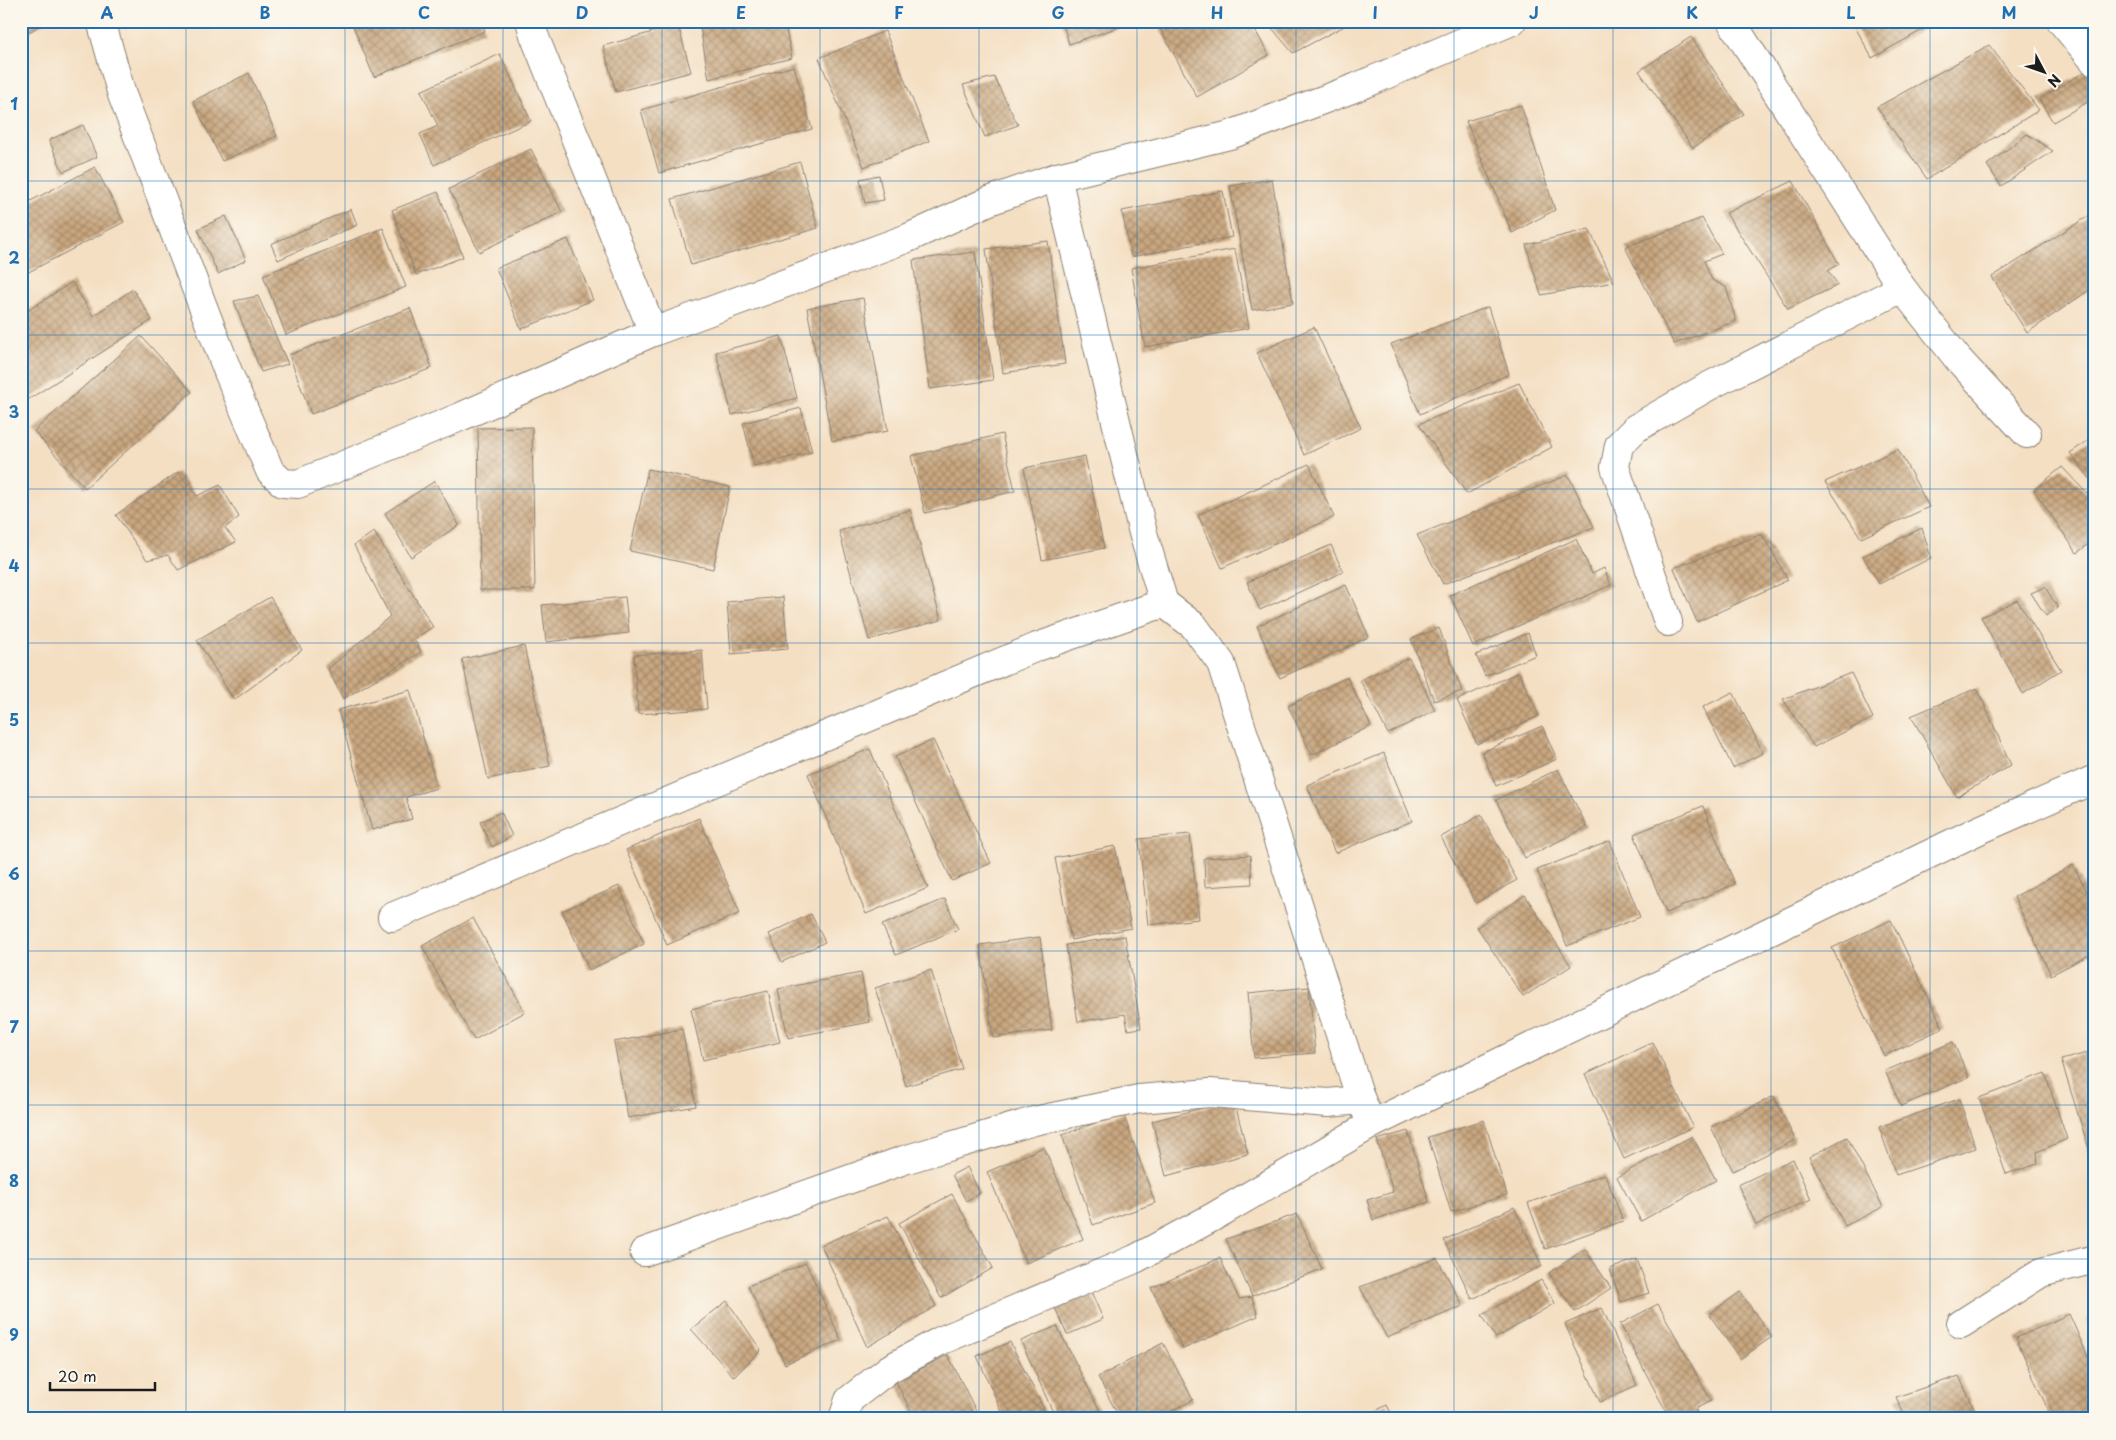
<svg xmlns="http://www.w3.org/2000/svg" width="2116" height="1440" viewBox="0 0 2116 1440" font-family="'Playpen Sans',sans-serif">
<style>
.building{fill:url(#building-cross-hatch)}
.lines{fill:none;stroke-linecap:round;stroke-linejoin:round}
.street-casing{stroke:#887e70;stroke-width:30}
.street{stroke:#fff;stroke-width:28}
.grid{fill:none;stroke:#1f6fb2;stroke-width:1;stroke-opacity:0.55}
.neatline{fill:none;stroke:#1f6fb2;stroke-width:2}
.grid-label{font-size:16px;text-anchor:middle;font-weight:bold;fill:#1f6fb2}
</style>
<defs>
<pattern id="building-cross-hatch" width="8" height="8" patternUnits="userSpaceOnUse" patternTransform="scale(1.25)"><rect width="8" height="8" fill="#c9a780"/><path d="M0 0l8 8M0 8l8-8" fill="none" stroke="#a28768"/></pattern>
</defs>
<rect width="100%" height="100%" fill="#fbf7ec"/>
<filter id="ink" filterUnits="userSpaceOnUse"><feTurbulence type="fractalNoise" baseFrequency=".02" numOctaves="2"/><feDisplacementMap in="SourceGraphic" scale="10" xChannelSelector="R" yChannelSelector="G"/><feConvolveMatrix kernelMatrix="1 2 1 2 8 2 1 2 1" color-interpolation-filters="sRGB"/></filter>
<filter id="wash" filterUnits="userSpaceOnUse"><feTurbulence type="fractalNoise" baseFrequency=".0096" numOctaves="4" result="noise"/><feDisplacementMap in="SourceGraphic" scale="20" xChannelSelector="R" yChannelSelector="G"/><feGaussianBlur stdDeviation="1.12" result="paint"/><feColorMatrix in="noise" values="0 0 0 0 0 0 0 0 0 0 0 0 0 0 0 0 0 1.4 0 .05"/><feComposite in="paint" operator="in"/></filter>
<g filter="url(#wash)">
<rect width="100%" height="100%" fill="#f4dfc3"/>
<g id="blocks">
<g class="building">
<polygon points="21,21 47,21 21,37"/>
<polygon points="363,21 481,21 485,31 374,77 353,26"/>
<polygon points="699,21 784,21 792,58 709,79"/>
<polygon points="1062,21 1131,21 1131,23 1069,44"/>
<polygon points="1156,21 1250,21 1269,55 1197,97"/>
<polygon points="1266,21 1354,21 1293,53"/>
<polygon points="1852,21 1925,21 1928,27 1872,58"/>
<polygon points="678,25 691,72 616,92 603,46"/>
<polygon points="885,31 929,141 864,167 819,58"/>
<polygon points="1691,37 1744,114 1693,148 1639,71"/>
<polygon points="1989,45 2039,110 1927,179 1877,107"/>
<polygon points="500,54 531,121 434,165 420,134 438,126 421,91"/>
<polygon points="794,66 812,129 659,173 641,110"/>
<polygon points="2091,68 2095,74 2095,98 2053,122 2039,99"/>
<polygon points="249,73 277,136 222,161 193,101"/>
<polygon points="994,77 1018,125 985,137 963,85"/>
<polygon points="1521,105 1555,210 1512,233 1466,121"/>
<polygon points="83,125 97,157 63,172 49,140"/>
<polygon points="2027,134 2053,151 2001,186 1987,165"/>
<polygon points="531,149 562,212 479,252 449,189"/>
<polygon points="800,162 818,228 691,265 672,199"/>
<polygon points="95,167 124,222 21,276 21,206"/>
<polygon points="879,175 884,200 865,203 860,179"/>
<polygon points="1272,179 1293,303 1252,310 1230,186"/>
<polygon points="1793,181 1839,264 1828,271 1838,285 1788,309 1726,213"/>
<polygon points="1223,191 1232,237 1131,257 1122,211"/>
<polygon points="438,192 463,257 416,275 392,210"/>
<polygon points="351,209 357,225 278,260 271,244"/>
<polygon points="2095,212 2095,286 2027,333 1992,277"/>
<polygon points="226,216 246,260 218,274 198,229"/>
<polygon points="1702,218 1722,254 1704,261 1712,280 1726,287 1736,321 1674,344 1625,247"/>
<polygon points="383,228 406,287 286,335 263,275"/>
<polygon points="1589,229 1614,282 1541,295 1526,245"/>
<polygon points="568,239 593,300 521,329 496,268"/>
<polygon points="1048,241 1065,364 1003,373 986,249"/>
<polygon points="1235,249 1249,328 1145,347 1131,268"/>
<polygon points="975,252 993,380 930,389 913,260"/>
<polygon points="72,282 93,316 133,289 152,320 26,401 21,394 21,315"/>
<polygon points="258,296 288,364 261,372 234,301"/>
<polygon points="863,298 888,431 832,441 807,308"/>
<polygon points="1488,307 1509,374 1420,414 1391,344"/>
<polygon points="410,308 432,368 311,414 289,355"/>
<polygon points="1314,327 1361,428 1304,455 1257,353"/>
<polygon points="141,336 192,392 85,488 34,431"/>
<polygon points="781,336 797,398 732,415 716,352"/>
<polygon points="1519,383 1552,447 1467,494 1419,424"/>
<polygon points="801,408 812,452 754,466 743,423"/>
<polygon points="532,427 535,590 480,590 478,428"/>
<polygon points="1002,434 1015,491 925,513 911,456"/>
<polygon points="2095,436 2095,485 2070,453"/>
<polygon points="1898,449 1929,507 1861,538 1825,482"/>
<polygon points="1085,456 1104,548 1042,560 1024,468"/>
<polygon points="1309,464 1334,517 1222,568 1198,515"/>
<polygon points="2062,467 2095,502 2095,539 2077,553 2034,490"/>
<polygon points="648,469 730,487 713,569 630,551"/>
<polygon points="178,472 197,496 220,485 239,517 225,528 236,542 178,570 168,555 147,560 116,515"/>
<polygon points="1568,475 1594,527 1443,584 1417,535"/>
<polygon points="435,481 459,525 411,557 385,513"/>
<polygon points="910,510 941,620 869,640 839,531"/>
<polygon points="1922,528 1931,558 1879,584 1863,556"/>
<polygon points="374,532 433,627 414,639 421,652 343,699 328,669 390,616 354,545"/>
<polygon points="1762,534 1788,580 1697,622 1674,568"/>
<polygon points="1576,539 1592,574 1604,568 1611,585 1473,646 1450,595"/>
<polygon points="1331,545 1343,572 1260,610 1247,582"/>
<polygon points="1346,585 1369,637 1280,678 1257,626"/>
<polygon points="2045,587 2058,608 2046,616 2031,593"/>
<polygon points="270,597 302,650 234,700 197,640"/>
<polygon points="625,597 629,633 546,642 542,605"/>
<polygon points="783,597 788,649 731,654 727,602"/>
<polygon points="2017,600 2061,670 2023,694 1981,617"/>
<polygon points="1439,628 1462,691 1434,701 1411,639"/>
<polygon points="1528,633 1536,655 1485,676 1476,655"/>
<polygon points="524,646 550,766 488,779 462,659"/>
<polygon points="702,650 707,709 638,714 634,655"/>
<polygon points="1409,658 1435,710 1388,734 1360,680"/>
<polygon points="1519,672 1539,716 1477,744 1457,700"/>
<polygon points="1851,673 1873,718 1814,747 1783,699"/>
<polygon points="1347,677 1371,726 1312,755 1288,706"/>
<polygon points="1977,688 2011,765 1957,797 1911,716"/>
<polygon points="410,690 437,788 406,797 412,819 372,830 338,710"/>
<polygon points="1733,692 1763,753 1733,768 1703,707"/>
<polygon points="1542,726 1557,759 1496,786 1482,752"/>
<polygon points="933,740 991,863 952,881 895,757"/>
<polygon points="870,749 928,888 866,914 808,774"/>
<polygon points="1384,753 1412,821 1335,853 1307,785"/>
<polygon points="1558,769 1587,827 1525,858 1496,800"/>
<polygon points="1703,806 1735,884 1666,913 1634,834"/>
<polygon points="501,812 512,836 492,847 480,822"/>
<polygon points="1481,815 1517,880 1476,903 1441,837"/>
<polygon points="699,818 740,913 667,945 626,850"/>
<polygon points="1190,834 1199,919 1148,925 1139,839"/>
<polygon points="1610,841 1640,917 1567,946 1537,870"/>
<polygon points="1115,846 1131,928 1071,940 1055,858"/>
<polygon points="1250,855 1252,884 1205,887 1204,858"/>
<polygon points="2073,865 2095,907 2095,952 2051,975 2014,897"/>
<polygon points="619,886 644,944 589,970 562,911"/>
<polygon points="1525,895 1571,966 1523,997 1477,927"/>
<polygon points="945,899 958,929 896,955 882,925"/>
<polygon points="811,914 825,942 782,962 769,934"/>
<polygon points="473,918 525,1012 474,1040 422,946"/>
<polygon points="1891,920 1943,1028 1884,1056 1832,948"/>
<polygon points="1125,936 1141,1028 1128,1030 1125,1014 1078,1022 1066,945"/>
<polygon points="1040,937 1052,1030 993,1038 980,945"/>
<polygon points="931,970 962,1069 906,1086 875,988"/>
<polygon points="861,973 870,1022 788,1038 778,989"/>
<polygon points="1309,987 1315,1053 1254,1058 1248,993"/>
<polygon points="768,991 780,1042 703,1060 691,1009"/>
<polygon points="682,1029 696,1106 628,1118 614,1042"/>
<polygon points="1653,1042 1693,1127 1624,1159 1585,1074"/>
<polygon points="1953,1042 1969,1077 1901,1106 1885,1071"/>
<polygon points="2095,1051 2095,1165 2094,1165 2061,1060"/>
<polygon points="2045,1073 2067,1139 2037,1152 2038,1164 2006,1174 1979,1098"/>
<polygon points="1774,1096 1795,1140 1733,1171 1711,1127"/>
<polygon points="1959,1099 1976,1148 1896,1175 1879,1127"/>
<polygon points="1234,1100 1248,1154 1166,1176 1152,1121"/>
<polygon points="1123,1113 1155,1203 1093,1225 1062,1135"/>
<polygon points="1484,1120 1507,1195 1451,1212 1428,1137"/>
<polygon points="1408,1131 1429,1202 1373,1220 1367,1200 1393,1192 1377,1140"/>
<polygon points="1692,1136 1716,1180 1641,1221 1617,1177"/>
<polygon points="1847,1137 1883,1207 1845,1226 1809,1157"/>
<polygon points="1044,1147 1083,1239 1026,1263 987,1172"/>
<polygon points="1793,1159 1811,1199 1756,1225 1738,1185"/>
<polygon points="967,1167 980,1193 966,1201 952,1175"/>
<polygon points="1605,1174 1623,1221 1545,1249 1528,1203"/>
<polygon points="952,1194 993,1268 941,1298 899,1223"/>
<polygon points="1514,1207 1542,1266 1472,1299 1444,1240"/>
<polygon points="1297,1214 1322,1269 1252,1296 1226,1239"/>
<polygon points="888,1216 936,1306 867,1347 821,1245"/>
<polygon points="1585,1249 1611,1288 1575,1312 1549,1273"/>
<polygon points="1220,1258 1239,1299 1252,1297 1258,1316 1183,1349 1151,1288"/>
<polygon points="1437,1258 1463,1306 1387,1338 1360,1287"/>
<polygon points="1637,1259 1649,1293 1621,1302 1610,1269"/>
<polygon points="806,1263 841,1340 785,1364 748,1286"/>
<polygon points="1541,1280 1555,1303 1496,1338 1482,1315"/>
<polygon points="1089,1287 1103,1319 1067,1335 1053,1303"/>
<polygon points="1740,1292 1772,1337 1740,1359 1709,1314"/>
<polygon points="727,1301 761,1350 734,1377 691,1329"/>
<polygon points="1658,1304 1711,1401 1695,1409 1701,1419 1670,1419 1620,1324"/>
<polygon points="1602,1308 1637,1385 1600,1402 1565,1324"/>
<polygon points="2069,1314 2095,1372 2095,1412 2080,1419 2052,1419 2016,1338"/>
<polygon points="2095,1315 2095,1337 2087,1319"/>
<polygon points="1057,1326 1104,1419 1056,1419 1021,1341"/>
<polygon points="1010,1342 1049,1419 1005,1419 977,1356"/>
<polygon points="1163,1343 1193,1400 1156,1419 1120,1419 1098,1377"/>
<polygon points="948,1355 980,1419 915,1419 896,1382"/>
<polygon points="1959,1376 1979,1419 1906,1419 1896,1397"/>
<polygon points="1387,1405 1394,1419 1365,1419 1364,1417"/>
</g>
</g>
</g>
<g filter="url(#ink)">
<use href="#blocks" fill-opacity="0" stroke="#887e70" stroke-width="1"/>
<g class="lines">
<defs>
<g id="street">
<polyline points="101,21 122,95 228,372 270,471 283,483 298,484 460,417 653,332 908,238 989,201 1057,177 1230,135 1357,87 1512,21"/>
<polyline points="530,21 534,35 653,332"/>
<polyline points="1731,21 1902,288 1958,359 2027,434"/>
<polyline points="2061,21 2095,62"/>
<polyline points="1057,177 1143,533 1164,603 1194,626 1221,663 1361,1100 1372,1124"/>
<polyline points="1668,622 1615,467 1619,445 1636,428 1709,386 1902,288"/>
<polyline points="392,917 1037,647 1164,603"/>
<polyline points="644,1252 904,1160 1034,1121 1139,1099 1210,1093 1328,1103 1361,1100"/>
<polyline points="1961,1324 2041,1273 2095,1259"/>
<polyline points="843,1419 849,1400 889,1369 940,1341 1135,1259 1213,1217 1372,1124 1977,831 2095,779"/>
</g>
</defs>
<use href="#street" class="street-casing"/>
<use href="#street" class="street"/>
</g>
</g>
<path class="grid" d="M186 21V1419M345 21V1419M503 21V1419M662 21V1419M820 21V1419M979 21V1419M1137 21V1419M1296 21V1419M1454 21V1419M1613 21V1419M1771 21V1419M1930 21V1419M21 181H2095M21 335H2095M21 489H2095M21 643H2095M21 797H2095M21 951H2095M21 1105H2095M21 1259H2095"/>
<rect width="2116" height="1440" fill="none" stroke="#fbf7ec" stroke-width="55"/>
<g transform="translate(2044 72) rotate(131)" stroke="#fbf7ec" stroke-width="4" paint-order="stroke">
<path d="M0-4L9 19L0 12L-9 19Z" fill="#1c1c1c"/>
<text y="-8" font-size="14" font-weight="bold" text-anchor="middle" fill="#1c1c1c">N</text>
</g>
<path d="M50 1382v8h105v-8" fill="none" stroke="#1c1c1c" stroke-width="2.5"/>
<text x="58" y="1382" font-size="15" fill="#1c1c1c" stroke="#fbf7ec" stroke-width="4" paint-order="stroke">20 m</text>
<rect x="28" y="28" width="2060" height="1384" class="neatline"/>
<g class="grid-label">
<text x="107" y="19">A</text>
<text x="265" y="19">B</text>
<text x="424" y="19">C</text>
<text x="582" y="19">D</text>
<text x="741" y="19">E</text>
<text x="899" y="19">F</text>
<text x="1058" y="19">G</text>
<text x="1217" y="19">H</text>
<text x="1375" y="19">I</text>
<text x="1534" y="19">J</text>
<text x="1692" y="19">K</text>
<text x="1851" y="19">L</text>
<text x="2009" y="19">M</text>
<text x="14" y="110">1</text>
<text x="14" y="264">2</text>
<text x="14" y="418">3</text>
<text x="14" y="572">4</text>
<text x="14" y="726">5</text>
<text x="14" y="880">6</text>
<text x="14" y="1033">7</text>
<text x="14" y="1187">8</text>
<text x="14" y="1341">9</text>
</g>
</svg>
